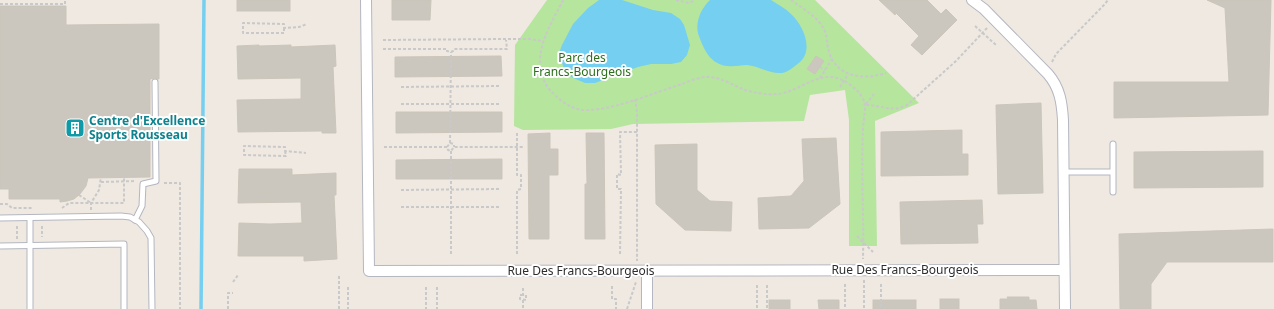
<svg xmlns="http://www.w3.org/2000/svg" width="1274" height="309" viewBox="0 0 1274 309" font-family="'Noto Sans',sans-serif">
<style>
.green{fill:#b6e59e}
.water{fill:#75cff0}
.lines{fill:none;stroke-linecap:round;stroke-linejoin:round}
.stream{stroke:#75cff0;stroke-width:3.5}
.building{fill:#cbc7bf;stroke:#cbc5ba}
.service-casing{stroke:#b4b7c1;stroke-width:7}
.minor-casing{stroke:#b4b7c1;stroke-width:12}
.path{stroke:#c9c9c9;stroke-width:2;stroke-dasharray:3 2;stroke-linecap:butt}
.service{stroke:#fff;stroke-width:5}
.minor{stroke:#fff;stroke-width:10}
.labels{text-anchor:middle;stroke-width:4;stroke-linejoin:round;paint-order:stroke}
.park-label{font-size:12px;fill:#2c6e1b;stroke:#fff}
.culture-label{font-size:12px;font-weight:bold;fill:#0d838f;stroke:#fff;text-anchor:start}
.street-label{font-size:12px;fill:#2e2e2e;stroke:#fff}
</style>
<rect width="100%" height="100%" fill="#efe9e1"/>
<polygon class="green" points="547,0 815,0 919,103 875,121 877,246 849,246 849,120 845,90 810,95 804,121 633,124 611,129 523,130 514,126 515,45"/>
<g class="water">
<polygon points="599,0 622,0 653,10 671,13 680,19 684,25 690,45 687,55 681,62 671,64 651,64 638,67 595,83 585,83 571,77 563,66 559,53 562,45 573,24 588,8"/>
<path d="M710 0H771C777 4 785 8 791 14 803 25 814 49 800 62 795 66 788 72 782 73 769 74 759 66 747 65 740 65 734 67 728 66 711 65 704 50 699 36 694 24 701 8 710 0Z"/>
</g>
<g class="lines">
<polyline class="stream" points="201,309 204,0"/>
</g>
<g class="building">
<rect x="237" y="0" width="53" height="11"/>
<polygon points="392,0 431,0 430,20 392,20"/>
<polygon points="879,0 927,0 941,14 946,9 957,20 922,55 911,45 919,36 896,13 895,15"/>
<polygon points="1207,0 1271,0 1268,115 1114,118 1114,82 1229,82 1225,8"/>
<polygon points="0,6 66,6 66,25 159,24 159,79 155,78 150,79 150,177 88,178 86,186 80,194 74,199 67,201 60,202 60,199 9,199 9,189 0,189"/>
<polygon points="259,45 259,46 291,45 291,47 335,45 336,66 333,67 336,133 322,133 322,131 238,132 237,100 301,99 301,78 238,79 237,46"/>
<polygon points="501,56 502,76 395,77 395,57"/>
<polygon points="816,56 824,61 815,74 807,69"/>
<polygon points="1041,103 1043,193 998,194 996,105"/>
<polygon points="396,112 502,112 502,132 396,133"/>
<polygon points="962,130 962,154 968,154 968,175 881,176 881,132"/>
<polygon points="550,133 550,149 558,149 558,175 549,175 549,239 529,239 528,134"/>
<polygon points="586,133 604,133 605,239 585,239 585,184 587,184"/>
<polygon points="836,138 840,204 809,228 759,229 758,198 791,196 804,181 802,139"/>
<polygon points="697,144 697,190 710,201 732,202 731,231 685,230 656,204 655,145"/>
<polygon points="1263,151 1263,187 1134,188 1134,152"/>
<polygon points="502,159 502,179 396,179 396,160"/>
<polygon points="239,169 292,169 292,175 336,173 336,195 334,195 337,259 304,261 304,256 238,256 239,223 270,224 302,223 301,202 238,203"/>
<polygon points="982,200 983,224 977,224 978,243 901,244 900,202"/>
<polygon points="1273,229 1273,262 1167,262 1151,284 1151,309 1120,309 1119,234"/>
<polygon points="1007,297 1029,297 1029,300 1036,300 1037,309 1000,309 1000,299 1008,299"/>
<rect x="940" y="299" width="19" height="10"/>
<rect x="769" y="300" width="21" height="9"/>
<polygon points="818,300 839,300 839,309 819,309"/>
<rect x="873" y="300" width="43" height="9"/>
</g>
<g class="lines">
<defs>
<g id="service">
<polyline points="1113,144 1113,192"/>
<polyline points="1063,172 1112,172"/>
<polyline points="0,218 121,216 130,217 139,222 147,231 151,238 152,309"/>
<polyline points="135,220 142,206 143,184 156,181 155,82"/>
<polyline points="0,246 124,244 124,309"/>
<polyline points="30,309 30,218"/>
</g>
<g id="minor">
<polyline points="366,0 369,271 1064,270"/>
<path d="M972 0 984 9 1048 74C1060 88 1062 103 1063 120L1065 309"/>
<polyline points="647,271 647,309"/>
</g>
</defs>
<use href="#service" class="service-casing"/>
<use href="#minor" class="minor-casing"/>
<g class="path">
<path d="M563 0C550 26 526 62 550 90 557 98 567 106 577 109 604 115 655 92 682 84 689 81 697 78 705 77 719 76 733 85 745 90 756 93 767 95 778 94 805 90 822 65 849 84 854 88 859 91 862 97 868 106 863 118 863 129 861 172 864 216 863 259"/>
<polyline points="676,0 689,3 695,0"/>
<path d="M791 0C802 8 815 15 822 26 828 34 826 43 829 52 837 78 864 80 886 73"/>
<polyline points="0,4 65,4 65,0"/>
<polyline points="975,26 996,45"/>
<polyline points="284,28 284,33 243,33 243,23 284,24 284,28 299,27 307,24"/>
<polyline points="383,40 506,39 529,39 543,41"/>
<polyline points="383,49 447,49 447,51 451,52 453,51 454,49 507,49 506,40"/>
<polyline points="1052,62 1056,54 1104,5 1108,0"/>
<polyline points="820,67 825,70"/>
<polyline points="820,78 832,59"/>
<polyline points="401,87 500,86"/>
<polyline points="840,87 848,74"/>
<polyline points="635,99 637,112 637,261"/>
<polyline points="401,104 500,104"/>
<polyline points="866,104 874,94"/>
<path d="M866 105C882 105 892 113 907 105L956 61 988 27"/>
<polyline points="517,133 517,175 521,175 521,189 517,190 517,255"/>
<polyline points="450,143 451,52"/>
<polyline points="384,147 447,147 448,150 451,151 454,147 523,147"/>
<polyline points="447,147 450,143 454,144 454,147"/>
<polyline points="285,151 286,156 244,155 244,146 285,147 285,151 306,153"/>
<polyline points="451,151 451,255"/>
<polyline points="101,182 136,181"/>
<polyline points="164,183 180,183 180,309"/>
<polyline points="401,190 501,189"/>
<polyline points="79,195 91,203"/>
<polyline points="0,204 7,204 12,208 33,208"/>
<polyline points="401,207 501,207"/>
<polyline points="62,208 69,203 124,203 124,177"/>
<polyline points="91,210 91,203 99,190 101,177"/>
<polyline points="42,226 42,237"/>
<polyline points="857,236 873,252"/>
<polyline points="17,239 17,226"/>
<polyline points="620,254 621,189 617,189 617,174 621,175 620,132 637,132"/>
<polyline points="339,276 339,309"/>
<polyline points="864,280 864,309"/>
<polyline points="233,282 238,275"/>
<polyline points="845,284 845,309"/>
<polyline points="881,284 881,309"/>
<polyline points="757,285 757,309"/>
<polyline points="767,285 767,309"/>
<polyline points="612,286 612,299 616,299 616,309"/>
<polyline points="348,287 348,309"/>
<polyline points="426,287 426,309"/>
<polyline points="437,287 437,309"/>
<polyline points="523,295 520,295 520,299 526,300 526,295 523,295 523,286"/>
<polyline points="523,300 523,309"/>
<polyline points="228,309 228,293 233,293"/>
<polyline points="627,309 636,282"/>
</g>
<use href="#service" class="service"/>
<use href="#minor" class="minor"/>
</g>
<defs>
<symbol id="building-square" viewBox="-11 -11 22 22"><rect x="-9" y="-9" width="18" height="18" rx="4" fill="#0f9aa8" stroke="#fff"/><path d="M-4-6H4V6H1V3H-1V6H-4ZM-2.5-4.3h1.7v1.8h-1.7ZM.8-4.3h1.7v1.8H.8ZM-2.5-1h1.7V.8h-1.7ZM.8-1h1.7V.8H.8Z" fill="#fff"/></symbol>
</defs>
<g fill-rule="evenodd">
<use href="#building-square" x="64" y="117" width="22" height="22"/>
</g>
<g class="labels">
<g class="park-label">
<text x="582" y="62">Parc des<tspan x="582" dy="14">Francs-Bourgeois</tspan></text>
</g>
<g class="culture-label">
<text x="89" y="125">Centre d'Excellence<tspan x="89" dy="14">Sports Rousseau</tspan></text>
</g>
<g class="street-label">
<text x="905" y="274">Rue Des Francs-Bourgeois</text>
<text x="581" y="275">Rue Des Francs-Bourgeois</text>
</g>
</g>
</svg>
